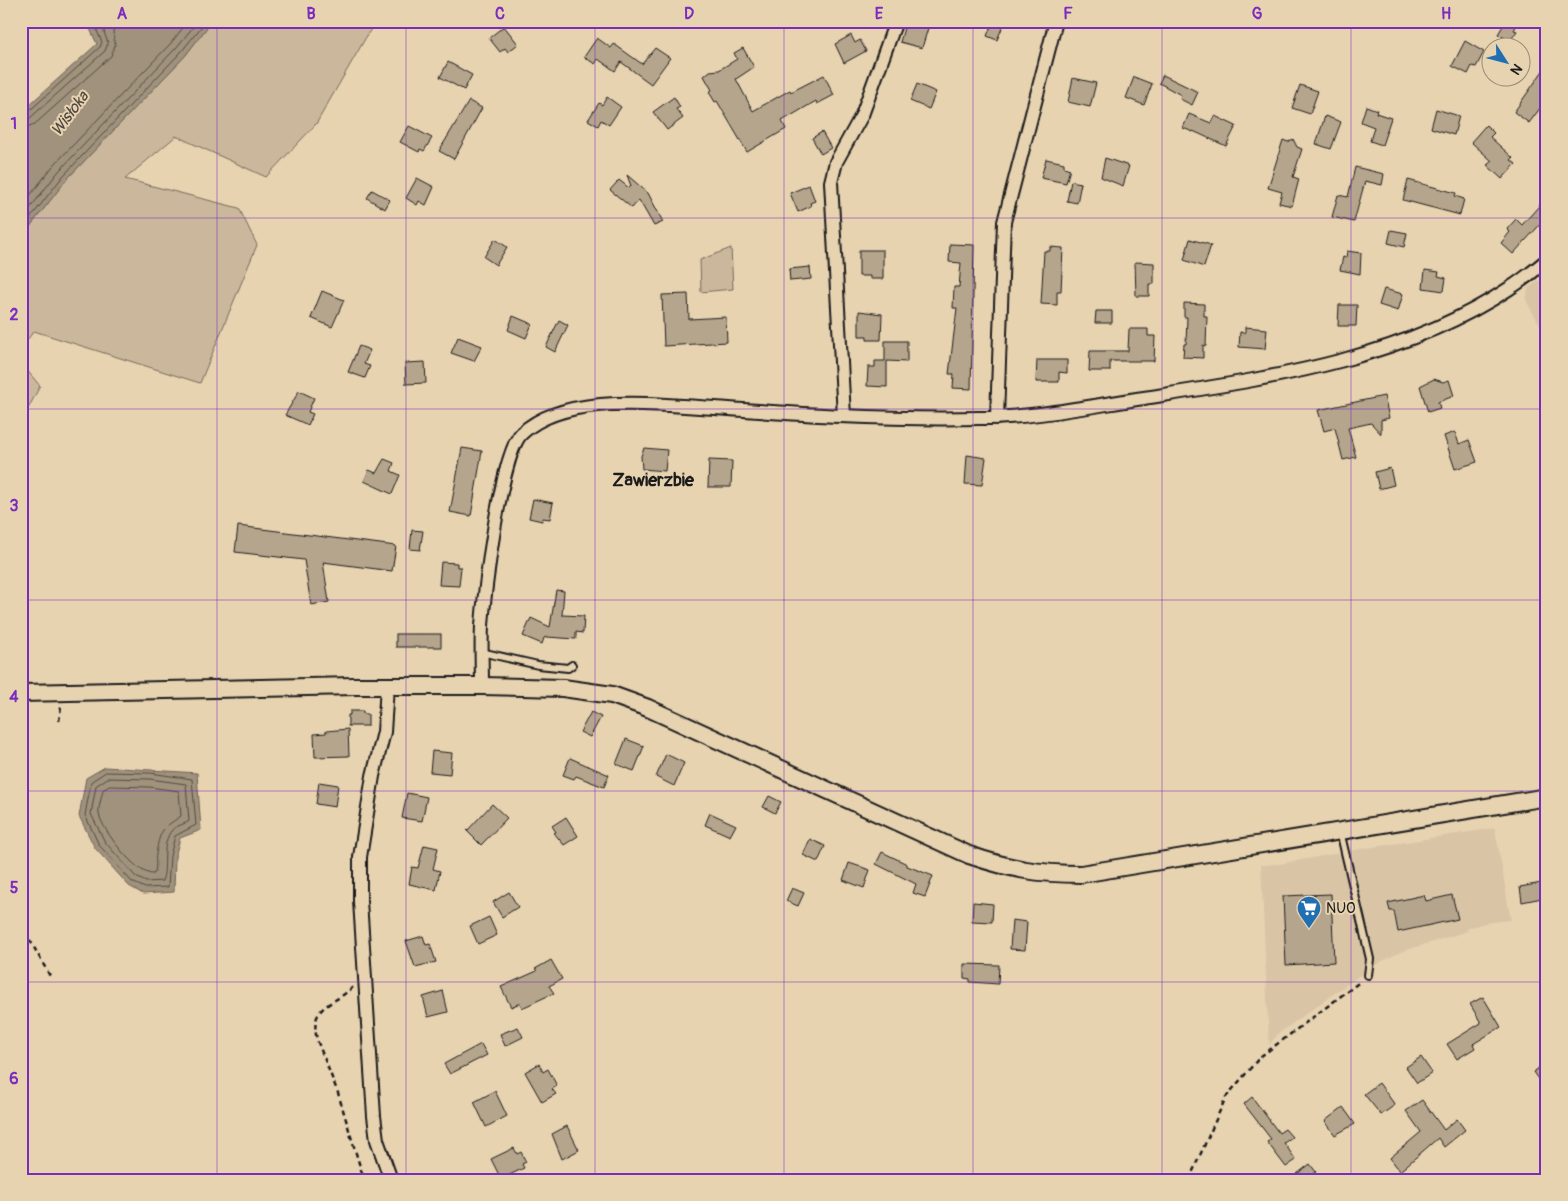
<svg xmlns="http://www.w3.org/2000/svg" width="1568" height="1201" viewBox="0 0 1568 1201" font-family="Pangolin,sans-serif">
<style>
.built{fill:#d9c5a6}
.green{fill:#cbb89c;stroke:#746a5c}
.water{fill:#a0927c;stroke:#6b6356}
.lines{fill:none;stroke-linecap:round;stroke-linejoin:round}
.shore{stroke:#514b42;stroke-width:1}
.building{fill:#b5a58c;stroke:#1c1c1c}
.service-casing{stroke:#1c1c1c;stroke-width:10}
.minor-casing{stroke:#1c1c1c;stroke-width:16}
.tertiary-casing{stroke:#1c1c1c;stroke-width:20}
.path{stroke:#1c1c1c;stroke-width:2.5;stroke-dasharray:5 4;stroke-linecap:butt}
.service{stroke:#e8d3b1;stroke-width:6}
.minor{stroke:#e8d3b1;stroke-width:12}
.tertiary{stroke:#e8d3b1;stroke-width:16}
.grid{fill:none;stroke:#7b2cbf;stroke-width:1;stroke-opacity:0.55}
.labels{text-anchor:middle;stroke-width:4;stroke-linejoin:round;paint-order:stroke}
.poi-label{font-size:15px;fill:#1c1c1c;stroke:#e8d3b1;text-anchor:start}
.water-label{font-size:16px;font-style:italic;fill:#4a453e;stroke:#e8d3b1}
.quarter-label{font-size:18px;font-weight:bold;fill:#1c1c1c;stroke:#e8d3b1}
.neatline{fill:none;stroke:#7b2cbf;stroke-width:2}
.grid-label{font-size:16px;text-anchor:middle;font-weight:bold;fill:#7b2cbf}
</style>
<rect width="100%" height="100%" fill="#e8d3b1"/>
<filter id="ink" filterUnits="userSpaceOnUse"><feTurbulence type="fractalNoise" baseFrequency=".02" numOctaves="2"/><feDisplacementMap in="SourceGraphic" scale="10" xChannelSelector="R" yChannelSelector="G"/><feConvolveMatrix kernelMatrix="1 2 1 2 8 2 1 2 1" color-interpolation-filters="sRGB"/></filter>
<g filter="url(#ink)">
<g class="built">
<polygon points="1547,274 1547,337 1526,301 1528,288"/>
<polygon points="1495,828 1511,920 1485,923 1466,929 1468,931 1401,952 1373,966 1278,1034 1269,1045 1261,865 1279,864 1354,850"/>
</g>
<g class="green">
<polygon points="212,21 378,21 369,32 316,124 266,177 176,136 125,179 239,208 257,245 200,383 34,331 21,348 21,238 67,179 185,56"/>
<polygon points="731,248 733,289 701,292 700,260"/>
<polygon points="21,363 40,386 21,422"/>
</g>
<g class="water">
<polygon points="99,21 212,21 185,56 67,179 21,238 21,112 97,44 90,29"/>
<polygon points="105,767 197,773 201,830 180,838 175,857 174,892 143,894 129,886 95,848 79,816 86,778"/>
</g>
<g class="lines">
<g class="shore">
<polyline points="21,115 27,113 100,47 102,42 97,31 102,21"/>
<polyline points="21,121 30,118 105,51 108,43 104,32 108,21"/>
<polyline points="21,129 35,124 111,56 115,45 113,33 115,21"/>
<polyline points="21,207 53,166 171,43 188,21"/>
<polyline points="21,220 58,172 176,48 198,21"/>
<polyline points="21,230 63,176 181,52 206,21"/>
<polygon points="106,772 150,773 192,779 196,825 175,836 170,856 168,887 145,888 132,882 99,845 85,815 91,782"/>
<path d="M108 778 150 779 186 784 189 821C184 825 176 825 172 830 160 844 168 867 162 881L146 882 136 877 105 842 91 814 96 786Z"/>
<path d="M110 786 149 787 179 791 181 816C162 829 160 829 156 854 155 861 157 868 154 874 137 876 102 830 99 814 98 807 102 797 103 790Z"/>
</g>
</g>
<g class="building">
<polygon points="906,21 928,28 922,48 900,42"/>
<polygon points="993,21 1005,21 997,40 987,36"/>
<polygon points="1506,21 1519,21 1514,30 1517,31 1510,41 1498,34"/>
<polygon points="504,26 518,44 508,52 505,48 500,52 489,38"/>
<polygon points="851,35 855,43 860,40 866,51 844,63 835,44"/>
<polygon points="597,38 611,48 614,44 642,64 655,48 670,58 651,84 621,62 615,71 598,59 595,64 584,57"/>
<polygon points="1465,41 1484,52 1476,67 1472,66 1468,74 1452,66"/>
<polygon points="743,48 754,67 736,79 753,111 790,90 791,92 824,75 834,95 817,104 816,101 782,121 786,129 747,152 717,101 715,102 709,92 712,90 704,76 710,71 719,70 737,59 734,53"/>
<polygon points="448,62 472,75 464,90 440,77"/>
<polygon points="1547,65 1547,99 1529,123 1514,112"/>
<polygon points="1163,75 1198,92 1192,105 1180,99 1181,95 1159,83"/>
<polygon points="1134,77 1152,84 1144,105 1126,98"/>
<polygon points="1073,78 1096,83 1090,107 1068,102"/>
<polygon points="917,84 936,92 929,109 910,101"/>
<polygon points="1300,85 1318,91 1310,114 1292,108"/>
<polygon points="607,97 621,107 609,125 601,120 598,126 588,120 599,103 602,105"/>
<polygon points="674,97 680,107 676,109 683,118 667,130 653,112"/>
<polygon points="469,101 482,108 454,159 439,151"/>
<polygon points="1366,106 1377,110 1376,113 1391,118 1382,145 1370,141 1374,127 1361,122"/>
<polygon points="1436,109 1459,116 1454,135 1431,128"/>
<polygon points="1189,114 1211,123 1215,116 1236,126 1226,146 1193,131 1193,132 1183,128"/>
<polygon points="1325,116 1341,122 1331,149 1316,144"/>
<polygon points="1486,125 1494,133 1490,137 1513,158 1511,160 1516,164 1502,179 1487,165 1492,161 1471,142"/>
<polygon points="409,126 432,138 424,151 420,149 419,152 400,142"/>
<polygon points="822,132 831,148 821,154 812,138"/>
<polygon points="1293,139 1297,147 1302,149 1293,177 1299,179 1292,206 1279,203 1282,192 1268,188 1283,140 1288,142"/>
<polygon points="1105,158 1129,166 1123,186 1101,177"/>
<polygon points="1046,159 1064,163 1064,167 1070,169 1066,183 1041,178"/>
<polygon points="1355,167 1384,174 1382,185 1365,181 1354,222 1332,217 1338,195 1348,197"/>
<polygon points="627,175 648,193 663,222 654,226 639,200 632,208 610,190 619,180 629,188 631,186"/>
<polygon points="417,178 434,187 426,205 419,201 417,205 406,198"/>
<polygon points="1408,180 1456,193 1455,196 1464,199 1460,215 1403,200"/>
<polygon points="1071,181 1081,183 1077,203 1067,201"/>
<polygon points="809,185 815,201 810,203 811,206 798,212 790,193"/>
<polygon points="372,190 390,200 385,209 367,198"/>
<polygon points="1547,197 1547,217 1513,254 1501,243 1510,232 1507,229 1516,219 1522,225"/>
<polygon points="1391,230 1407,233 1404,247 1388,243"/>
<polygon points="495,239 507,247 496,265 484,257"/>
<polygon points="1190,239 1211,245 1204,267 1184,260"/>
<polygon points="950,244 974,245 971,389 953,388 954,374 949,374 957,308 953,308 954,287 959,287 961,263 949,262"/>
<polygon points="1050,247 1063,248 1061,291 1057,291 1057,305 1041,304 1044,251 1050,251"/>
<polygon points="859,250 883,250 883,279 870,279 870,276 859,276"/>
<polygon points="1347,251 1361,253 1360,274 1340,270 1343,257 1346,258"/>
<polygon points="1135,262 1154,263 1154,284 1149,284 1149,296 1136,296"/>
<polygon points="810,267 811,279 790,281 789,269"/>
<polygon points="1425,270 1439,272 1438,276 1446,278 1444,291 1423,288"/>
<polygon points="1384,289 1403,294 1398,311 1379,305"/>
<polygon points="322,291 344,300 332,327 311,318"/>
<polygon points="688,294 689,319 726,317 727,342 664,346 662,295"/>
<polygon points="1184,303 1204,304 1204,316 1207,316 1206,346 1203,345 1203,358 1183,357 1184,344 1186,344 1187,317 1184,317"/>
<polygon points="1339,305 1357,305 1356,326 1338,326"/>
<polygon points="859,311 882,314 881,340 867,340 867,336 859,336"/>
<polygon points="1096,311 1112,311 1112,323 1095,323"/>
<polygon points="513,316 532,324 526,338 508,330"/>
<polygon points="559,320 568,325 555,352 546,347"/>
<polygon points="1245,327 1267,329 1265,349 1239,347 1240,332 1245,333"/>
<polygon points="1129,329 1148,329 1148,336 1155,336 1154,361 1110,361 1110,371 1089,371 1090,351 1128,351"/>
<polygon points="458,337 482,346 474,361 451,353"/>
<polygon points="885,341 907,341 907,362 887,361 887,387 867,386 868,367 875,367 875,361 885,361"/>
<polygon points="359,346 370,350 364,364 370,366 365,378 348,372"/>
<polygon points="1037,360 1067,360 1067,373 1059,372 1059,382 1036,382"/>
<polygon points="425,362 426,383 406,384 405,363"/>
<polygon points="1434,379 1443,382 1449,380 1454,396 1438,402 1440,408 1428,412 1420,386"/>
<polygon points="299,391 314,398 308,412 313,414 308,425 285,415"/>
<polygon points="1384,396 1389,418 1381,420 1381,434 1371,423 1348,428 1356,457 1343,460 1335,428 1324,431 1318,410"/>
<polygon points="1455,432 1459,444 1469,440 1477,462 1455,469 1444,436"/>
<polygon points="462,448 482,451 471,516 450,512"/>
<polygon points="644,448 667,450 665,471 642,469 641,456"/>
<polygon points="967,455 986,458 982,485 965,484"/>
<polygon points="384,459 394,463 391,471 400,475 392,494 364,481 369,470 376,473"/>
<polygon points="709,460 732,461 731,487 708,487"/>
<polygon points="1390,468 1394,485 1379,489 1375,472"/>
<polygon points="533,499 553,503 550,519 543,518 542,521 529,518"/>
<polygon points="238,526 396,546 392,571 323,562 329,602 311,605 304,560 235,552"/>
<polygon points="412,530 423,531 420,550 410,549"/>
<polygon points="441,562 457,563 457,567 461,567 459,586 439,585"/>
<polygon points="556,590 564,591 562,615 584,616 583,633 576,632 576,639 547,637 544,638 542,644 523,636 531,618 550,627"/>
<rect x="396" y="634" width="45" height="13"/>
<polygon points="350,711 363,711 363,714 368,714 368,726 348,726 348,715 350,715"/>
<polygon points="591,712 601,717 590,737 580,732"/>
<polygon points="348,729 349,756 315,757 314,734 326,733 326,731"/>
<polygon points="626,739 644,746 634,771 616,764"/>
<polygon points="432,751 452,753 450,774 430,772"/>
<polygon points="666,754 684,763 674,786 656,777"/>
<polygon points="570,758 609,775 604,787 576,776 574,779 563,775"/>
<polygon points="319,782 338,785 335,807 316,804"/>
<polygon points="407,793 427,797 422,821 402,818"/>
<polygon points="769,796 781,802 775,813 763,807"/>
<polygon points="492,804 507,818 481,845 467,831"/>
<polygon points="710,813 736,825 730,836 705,825"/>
<polygon points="566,817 578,836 564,845 554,833 556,832 552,826"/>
<polygon points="810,839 825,846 818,862 803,855"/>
<polygon points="424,845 438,848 433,869 440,871 436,890 409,884 412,867 418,868"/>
<polygon points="882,852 907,864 907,866 933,876 925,897 913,893 916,884 876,864"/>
<polygon points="849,863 870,870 864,888 843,880"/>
<polygon points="1547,882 1547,897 1522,902 1520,887"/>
<polygon points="792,888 804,893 798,906 786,901"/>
<polygon points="509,892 518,907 502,917 493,902"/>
<polygon points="1331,894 1334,962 1286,965 1283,896"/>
<polygon points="1424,895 1426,901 1452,895 1458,919 1398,932 1394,911 1390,911 1388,903"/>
<polygon points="973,902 993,904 992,922 972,921"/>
<polygon points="489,917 497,935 478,944 470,926"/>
<polygon points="1012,920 1027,922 1025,950 1010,949"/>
<polygon points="423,936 426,945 430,944 436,962 415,967 406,941"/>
<polygon points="551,960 562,979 549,986 554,993 522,1008 520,1003 511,1007 501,987 537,971 535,969"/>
<polygon points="964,964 999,965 998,984 970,982 970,979 964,978"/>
<polygon points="443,991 448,1012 428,1017 423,997"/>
<polygon points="1483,997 1501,1027 1473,1044 1475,1048 1457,1059 1447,1044 1481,1023 1470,1004"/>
<polygon points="518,1027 523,1037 505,1046 500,1034"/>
<polygon points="481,1044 487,1055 450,1074 444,1064"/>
<polygon points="1421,1057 1432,1073 1417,1083 1406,1067"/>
<polygon points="1547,1063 1547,1092 1533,1072"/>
<polygon points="539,1064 543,1072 548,1069 557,1086 552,1089 556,1094 542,1102 525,1072"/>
<polygon points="1379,1083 1395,1105 1381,1115 1364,1094"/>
<polygon points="495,1091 507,1116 486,1127 474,1102"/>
<polygon points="1252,1097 1279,1133 1285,1129 1292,1137 1284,1143 1296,1160 1286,1167 1267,1142 1271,1139 1244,1104"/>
<polygon points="1422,1100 1444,1130 1457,1119 1465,1130 1444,1147 1438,1138 1400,1171 1390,1158 1421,1132 1406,1111"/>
<polygon points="1343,1107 1355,1124 1335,1135 1325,1121"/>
<polygon points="567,1126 579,1150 562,1159 552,1134"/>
<polygon points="514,1148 517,1154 521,1152 526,1162 522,1164 524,1168 501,1179 491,1159"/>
<polygon points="1310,1164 1316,1172 1306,1180 1289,1180"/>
</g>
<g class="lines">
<defs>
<g id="service">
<polyline points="481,652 538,665 568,668 572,665"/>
<polyline points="1340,831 1370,959 1368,975"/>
</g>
<g id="minor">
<polyline points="844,416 831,182 836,162 862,115 896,21"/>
<polyline points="997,418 1004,222 1056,21"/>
<polyline points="387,686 384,732 373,776 360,857 360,901 374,1116 377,1140 391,1180"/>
<path d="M482 686C482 666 481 646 482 626 484 593 501 452 522 433 566 392 659 405 715 408 757 411 798 414 840 416 886 418 934 419 980 418 1034 418 1090 406 1144 398 1270 378 1402 360 1510 288 1523 280 1535 270 1547 260"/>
</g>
<path id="tertiary" d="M21 693 355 686H482L563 688 612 695 648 708 969 855C1010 869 1038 874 1081 874L1547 797"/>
</defs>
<use href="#service" class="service-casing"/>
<use href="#minor" class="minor-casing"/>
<use href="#tertiary" class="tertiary-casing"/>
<g class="path">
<polyline points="59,721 61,706"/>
<polyline points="21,924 51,978"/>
<path d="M353 987C332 1007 309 1004 317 1040L338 1093 364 1180"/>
<polyline points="1189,1180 1226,1097 1260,1057 1361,981"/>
</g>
<use href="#service" class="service"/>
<use href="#minor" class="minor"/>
<use href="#tertiary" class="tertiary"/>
</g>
</g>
<path class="grid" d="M217 21V1180M406 21V1180M595 21V1180M784 21V1180M973 21V1180M1162 21V1180M1351 21V1180M21 218H1547M21 409H1547M21 600H1547M21 791H1547M21 982H1547"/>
<defs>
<symbol id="supermarket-pin" viewBox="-11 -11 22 30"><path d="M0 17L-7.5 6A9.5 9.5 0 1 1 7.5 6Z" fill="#1f6fb2" stroke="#e8d3b1"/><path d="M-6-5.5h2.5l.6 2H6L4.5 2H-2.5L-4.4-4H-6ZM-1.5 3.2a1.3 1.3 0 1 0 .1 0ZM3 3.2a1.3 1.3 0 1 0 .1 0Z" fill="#fff"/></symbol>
</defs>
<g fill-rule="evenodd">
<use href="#supermarket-pin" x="1295" y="894" width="28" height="38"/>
</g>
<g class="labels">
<g class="poi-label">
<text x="1326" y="913">NUO</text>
</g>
<g class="water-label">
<text transform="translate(69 113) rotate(-53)" y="6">Wisłoka</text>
</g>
<g class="quarter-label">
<text x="653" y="486">Zawierzbie</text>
</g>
</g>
<rect width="1568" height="1201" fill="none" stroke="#e8d3b1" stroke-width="55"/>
<g transform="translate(1506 62) rotate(126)"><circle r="24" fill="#e8d3b1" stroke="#968a75"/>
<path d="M0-4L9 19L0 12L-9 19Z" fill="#1f6fb2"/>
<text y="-8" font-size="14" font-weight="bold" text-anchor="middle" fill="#1c1c1c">N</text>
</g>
<rect x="28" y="28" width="1512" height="1146" class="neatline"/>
<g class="grid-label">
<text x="122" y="19">A</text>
<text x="311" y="19">B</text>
<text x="500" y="19">C</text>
<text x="689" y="19">D</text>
<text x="879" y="19">E</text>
<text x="1068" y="19">F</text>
<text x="1257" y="19">G</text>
<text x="1446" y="19">H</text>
<text x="14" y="129">1</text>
<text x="14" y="320">2</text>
<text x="14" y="511">3</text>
<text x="14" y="702">4</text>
<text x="14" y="893">5</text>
<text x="14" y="1084">6</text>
</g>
</svg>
